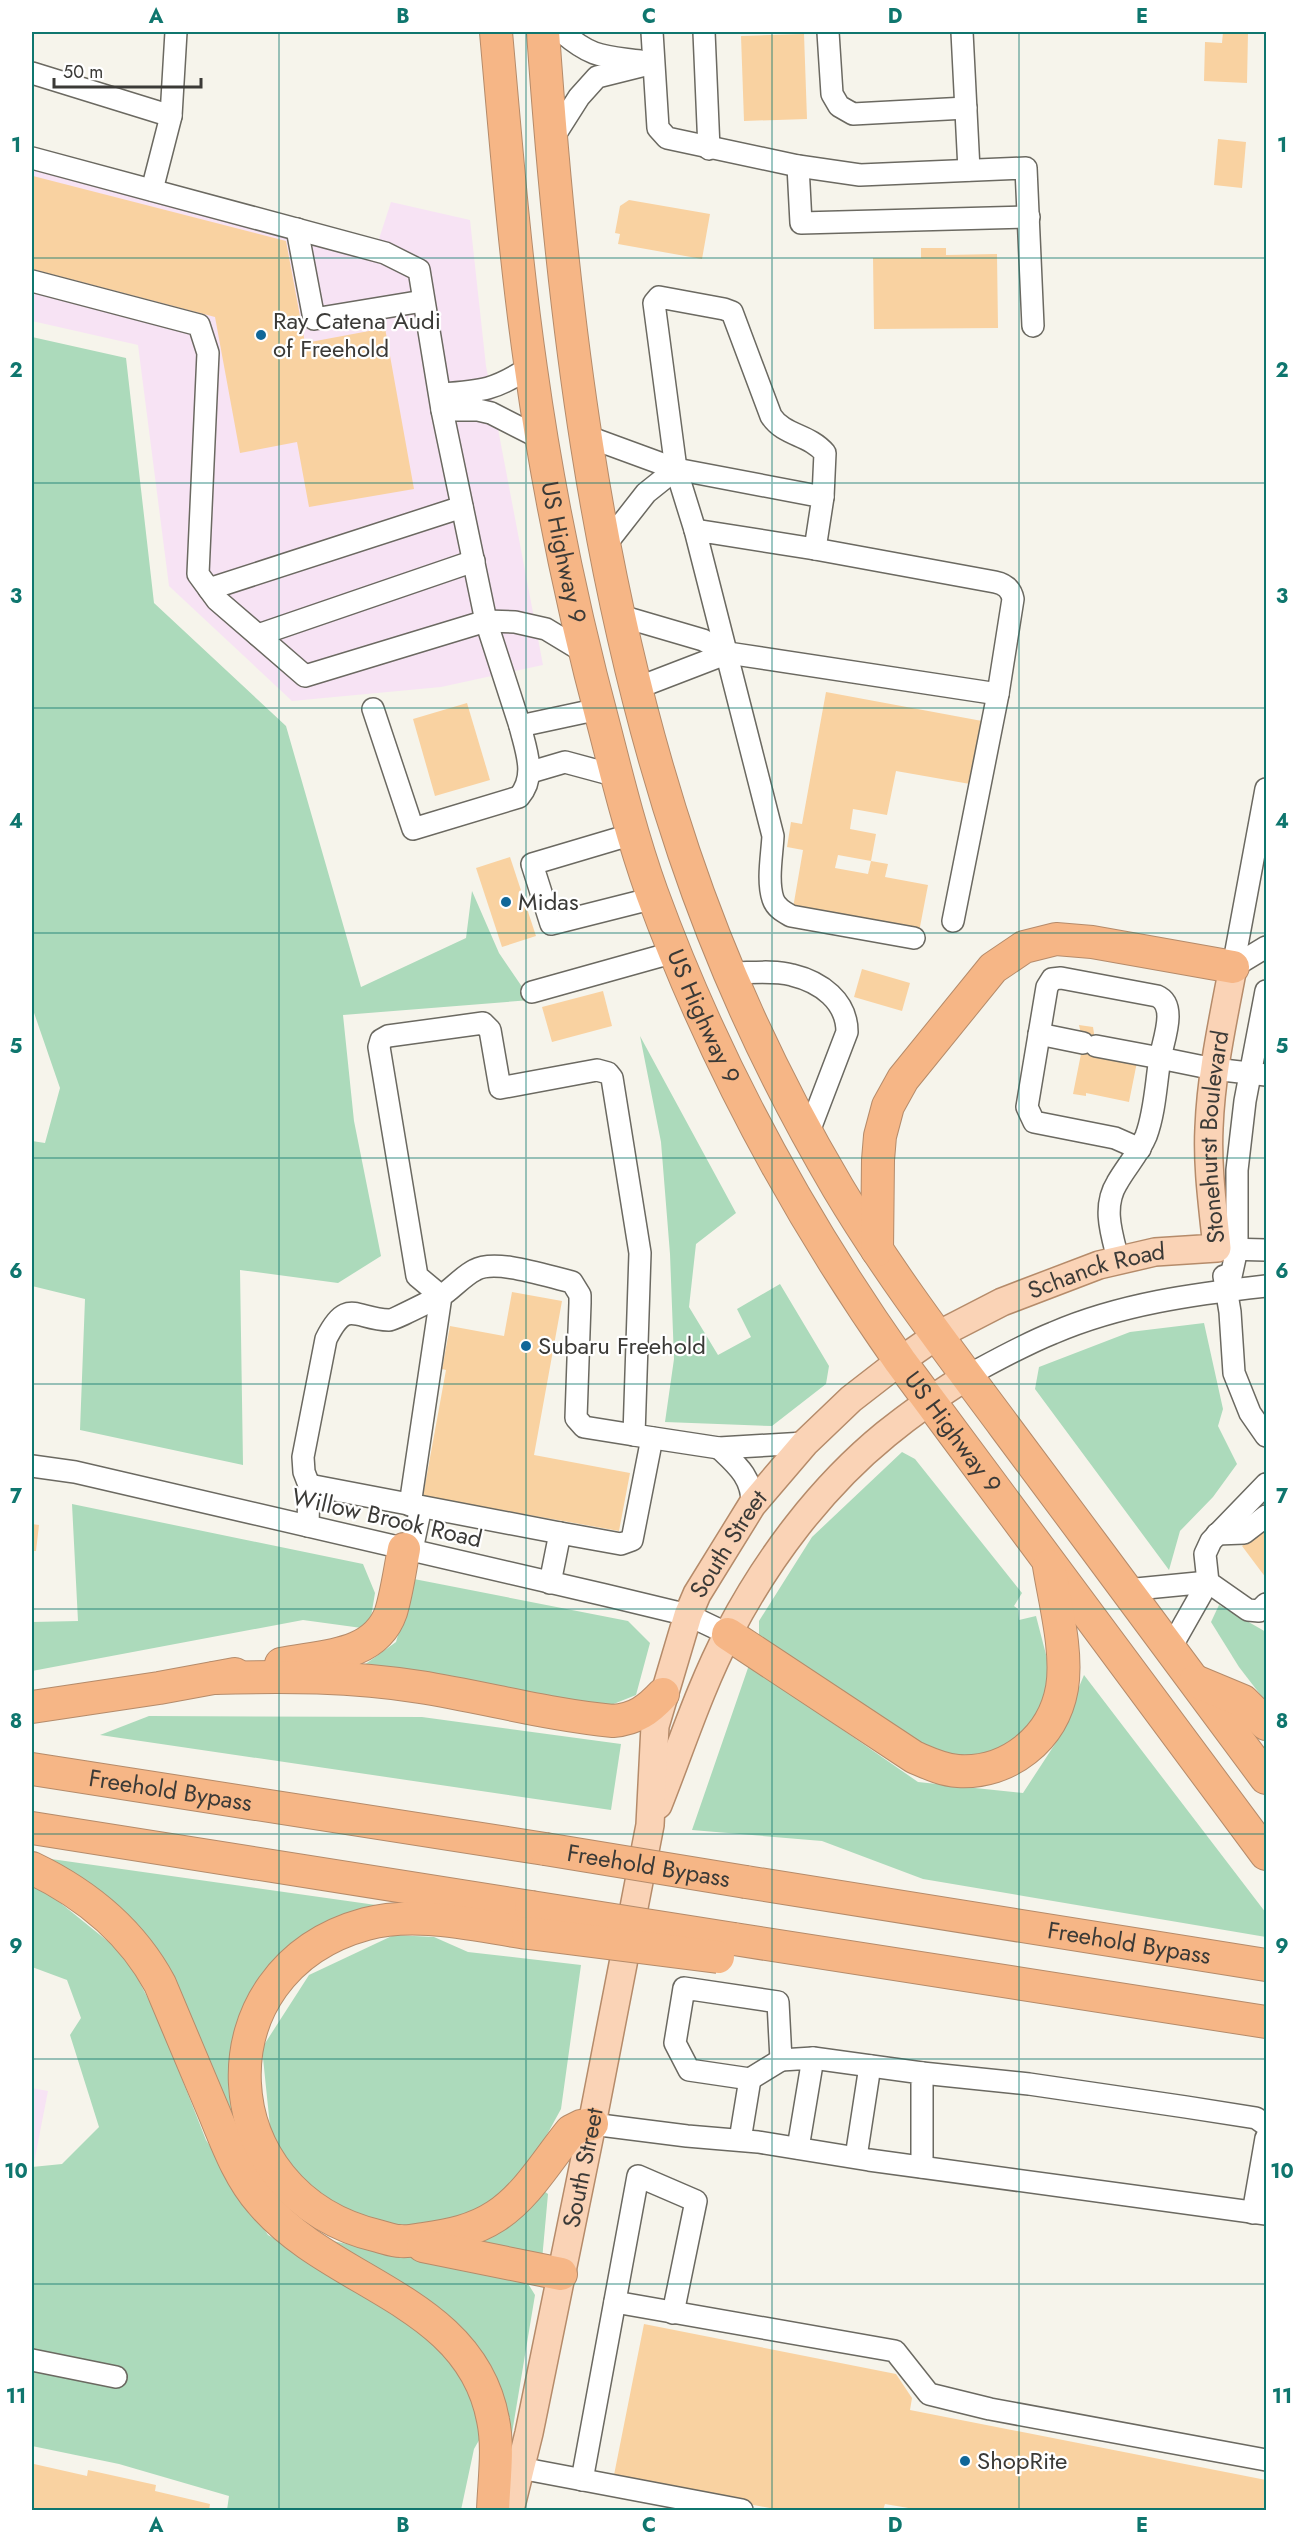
<svg xmlns="http://www.w3.org/2000/svg" width="1298" height="2542" viewBox="0 0 1298 2542" font-family="Jost,sans-serif">
<style>
.industrial{fill:#f7e3f4}
.green{fill:#acdabb}
.building{fill:#f9d2a1}
.lines{fill:none;stroke-linecap:round;stroke-linejoin:round}
.minor-casing{stroke:#6b6961;stroke-width:24}
.major-casing{stroke:#b58b6a;stroke-width:30}
.highway-casing{stroke:#b58b6a;stroke-width:34}
.minor{stroke:#fff;stroke-width:21}
.major{stroke:#fad3b6;stroke-width:27}
.highway{stroke:#f6b686;stroke-width:32}
.highway-bridge-casing{stroke:#b58b6a;stroke-width:34;stroke-linecap:butt}
.highway-bridge{stroke:#f6b686;stroke-width:32}
.grid{fill:none;stroke:#0f766e;stroke-width:1.5;stroke-opacity:0.55}
.poi-dot{fill:#116798;stroke:#fff;stroke-width:2}
.labels{text-anchor:middle;stroke-width:4.5;stroke-linejoin:round;paint-order:stroke}
.poi-label{font-size:24px;fill:#3b3a37;stroke:#fff;text-anchor:start}
.street-label{font-size:24px;fill:#3b3a37;stroke:#fff}
.neatline{fill:none;stroke:#0f766e;stroke-width:2}
.grid-label{font-size:20px;text-anchor:middle;font-weight:bold;fill:#0f766e}
</style>
<rect width="100%" height="100%" fill="#f6f4eb"/>
<g class="industrial">
<polygon points="32,151 378,242 391,202 470,220 486,366 543,665 441,687 292,701 169,586 138,345 32,321"/>
<polygon points="32,2088 48,2091 32,2173"/>
</g>
<g class="green">
<polygon points="32,337 126,358 154,603 286,726 361,987 466,938 472,891 499,953 531,1000 343,1015 354,1121 381,1256 338,1283 240,1270 243,1465 80,1430 85,1299 32,1286 32,1141 45,1143 60,1088 32,1007"/>
<polygon points="640,1036 736,1213 696,1244 689,1307 718,1355 751,1337 737,1309 780,1284 829,1366 826,1384 772,1426 665,1422 674,1359 670,1254 661,1142"/>
<polygon points="1204,1323 1223,1409 1218,1426 1237,1464 1213,1497 1180,1531 1169,1570 1035,1389 1039,1367 1130,1332"/>
<polygon points="902,1452 915,1459 1022,1593 1014,1606 1018,1609 1019,1620 1036,1616 1050,1670 1044,1715 1012,1752 958,1763 929,1755 771,1650 759,1635 759,1621 812,1537"/>
<polygon points="72,1504 363,1564 375,1593 369,1629 303,1620 32,1671 32,1622 78,1621"/>
<polygon points="414,1579 628,1621 650,1643 636,1695 606,1707 360,1668 396,1642"/>
<polygon points="1219,1605 1266,1632 1266,1702 1239,1667 1211,1622"/>
<polygon points="749,1665 918,1782 1023,1793 1055,1744 1084,1675 1266,1913 1266,1937 923,1879 822,1841 692,1830"/>
<polygon points="149,1716 422,1717 621,1744 611,1810 100,1735"/>
<polygon points="44,1858 390,1907 323,1926 269,1972 238,2026 233,2117 189,2025"/>
<polygon points="32,1884 42,1888 126,1956 158,2018 206,2140 268,2235 382,2299 456,2361 486,2428 474,2449 461,2510 227,2510 229,2496 119,2464 32,2446 32,2167 62,2164 99,2127 70,2035 81,2018 67,1980 32,1967"/>
<polygon points="394,1935 434,1937 468,1952 581,1965 561,2109 526,2173 474,2219 402,2229 336,2212 272,2146 262,2048 309,1975"/>
<polygon points="544,2191 548,2194 542,2260 463,2246"/>
<polygon points="328,2240 527,2282 535,2295 511,2439 498,2381 467,2335"/>
</g>
<g class="building">
<polygon points="1223,32 1248,32 1247,83 1204,81 1205,42 1222,43"/>
<polygon points="804,34 807,119 744,121 741,36"/>
<polygon points="1218,139 1246,142 1242,188 1214,185"/>
<polygon points="33,176 286,241 305,343 385,328 414,489 309,507 297,442 240,453 215,317 32,269"/>
<polygon points="629,200 710,214 702,259 618,244 620,234 615,233 620,206"/>
<polygon points="921,248 946,248 946,255 997,254 998,328 874,329 873,258 921,258"/>
<polygon points="826,692 982,721 970,784 896,771 887,815 853,809 850,829 876,834 871,861 838,855 835,868 868,874 871,861 888,864 885,877 928,885 919,932 793,908 803,850 787,847 791,822 802,824"/>
<polygon points="467,703 490,780 435,796 413,719"/>
<polygon points="510,857 536,936 502,947 476,868"/>
<polygon points="862,969 910,983 902,1011 854,997"/>
<polygon points="603,991 612,1026 552,1042 542,1007"/>
<polygon points="1079,1025 1093,1027 1096,1046 1137,1062 1129,1102 1086,1093 1086,1096 1073,1094 1083,1044"/>
<polygon points="512,1292 562,1301 534,1455 630,1473 619,1531 423,1496 446,1370 442,1369 450,1326 504,1336"/>
<polygon points="32,1524 39,1525 36,1551 32,1551"/>
<polygon points="1266,1527 1266,1578 1242,1546"/>
<polygon points="644,2324 896,2374 912,2398 910,2410 1266,2480 1266,2510 920,2510 885,2504 883,2510 780,2510 650,2485 614,2475"/>
<polygon points="34,2464 87,2476 88,2470 156,2485 155,2491 210,2504 209,2510 32,2510"/>
</g>
<g class="lines">
<defs>
<g id="minor">
<path d="M562 32C592 58 603 56 640 61"/>
<polyline points="652,32 658,128 667,138 798,166 860,175 1026,168 1033,326"/>
<polyline points="704,32 709,149"/>
<polyline points="828,32 832,94 839,106 853,114 966,108"/>
<polyline points="962,32 969,170"/>
<polyline points="32,73 171,116"/>
<polyline points="551,141 579,97 597,77 653,63"/>
<polyline points="32,158 385,253 419,270 442,410 486,621 520,726"/>
<polyline points="798,166 801,223 1029,217"/>
<polyline points="152,190 171,116 176,32"/>
<polyline points="297,229 314,319 423,301"/>
<polyline points="32,281 199,325 208,353 198,574 217,600 305,676 486,621 515,622 546,629 584,652"/>
<path d="M441 394C483 391 495 390 530 367"/>
<polyline points="442,410 478,410 491,413 542,439"/>
<path d="M586 436 676 469 823 497 815 549 695 530 773 836C772 855 767 881 773 899 776 908 784 912 791 916L914 938"/>
<path d="M695 530 676 469 654 303 659 297 724 309 732 312 771 416C784 436 809 434 825 453L823 497"/>
<polyline points="606,544 646,493 676,469"/>
<path d="M815 549 995 582C1005 584 1011 589 1013 599L998 694 953 921"/>
<polyline points="209,589 462,507"/>
<polyline points="621,616 703,640 728,653 998,694"/>
<polyline points="258,635 474,561"/>
<polyline points="637,688 728,653"/>
<path d="M373 709 413 829 519 797C537 776 526 751 520 726L599 709"/>
<polyline points="531,772 565,762 617,776"/>
<polyline points="633,834 532,864 551,924 654,898"/>
<polyline points="1233,967 1266,789"/>
<polyline points="1233,967 1266,947"/>
<path d="M731 973C750 973 774 970 792 975 821 982 847 1001 847 1032L808 1134"/>
<polyline points="532,992 675,952"/>
<polyline points="1039,1034 1083,1043"/>
<path d="M1096 1046 1160 1058C1163 1041 1178 1005 1157 996L1061 978 1052 979 1047 987 1027 1107 1034 1122 1115 1138 1140 1149"/>
<polyline points="1225,1249 1266,1250"/>
<path d="M1118 1259C1112 1235 1102 1207 1117 1183 1126 1167 1139 1153 1146 1136 1155 1112 1156 1083 1160 1058L1214 1069 1266 1075"/>
<polyline points="1224,1276 1230,1312 1234,1373 1250,1413 1266,1436"/>
<polyline points="1228,1290 1237,1249 1237,1170 1245,1101 1266,991"/>
<path d="M967 1376C995 1361 1023 1345 1053 1333 1120 1304 1194 1294 1266 1286"/>
<path d="M719 1448C737 1465 753 1478 752 1505"/>
<polyline points="32,1466 75,1472 605,1595 688,1615 728,1634"/>
<polyline points="1266,1484 1211,1541 1205,1554 1208,1582 1248,1610 1259,1611 1266,1604"/>
<polyline points="309,1485 560,1533"/>
<path d="M410 1505 441 1296C452 1289 463 1276 475 1270 496 1258 549 1277 572 1282L580 1295V1303L576 1418 584 1427 634 1435"/>
<path d="M308 1526 309 1485 304 1472 303 1457 326 1339C347 1297 355 1319 389 1320 394 1320 432 1300 441 1296L417 1276 379 1047 381 1040 388 1036 483 1023 490 1030 500 1088 597 1070 608 1073 612 1078 640 1253 634 1435 719 1448 805 1443"/>
<polyline points="1217,1534 1244,1533 1266,1516"/>
<polyline points="412,1550 421,1507"/>
<polyline points="550,1583 560,1533 621,1544 632,1540 652,1438"/>
<polyline points="1126,1590 1208,1582 1170,1649"/>
<polyline points="813,2058 922,2073 922,2167"/>
<polyline points="922,2073 1029,2084 1186,2107 1256,2118 1266,2125"/>
<polyline points="750,2079 781,2060"/>
<polyline points="592,2124 687,2136 758,2142 869,2160 1266,2214"/>
<polyline points="740,2140 750,2079 689,2070 675,2043 684,1988 778,2002 781,2060 813,2058 798,2148"/>
<polyline points="856,2157 870,2066"/>
<polyline points="1253,2213 1266,2138"/>
<polyline points="615,2302 895,2351 929,2394 990,2409 1266,2460"/>
<polyline points="32,2360 116,2377"/>
<polyline points="520,2468 742,2510"/>
<polyline points="582,2480 638,2176 696,2201 673,2313"/>
</g>
<g id="major">
<path d="M658 1805C681 1747 700 1687 729 1632 767 1559 821 1487 886 1434 912 1413 939 1394 967 1376"/>
<path id="s1" d="M510 2510 529 2433 592 2124 650 1825 655 1726 688 1615 697 1594 752 1505 805 1443 851 1399 900 1361 936 1336 1002 1302 1099 1265 1155 1252 1217 1248C1213 1208 1207 1168 1209 1128 1211 1074 1223 1020 1233 967"/>
</g>
<g id="highway">
<path id="s2" d="M496 32C506 144 515 258 531 369 548 491 573 611 605 730 619 785 633 840 652 893 713 1060 798 1216 900 1361L1266 1854"/>
<path d="M543 32C562 308 595 589 684 853 723 969 776 1083 838 1188 888 1272 947 1349 1005 1427 1092 1544 1180 1661 1266 1778"/>
<polyline points="877,1250 878,1160 880,1136 888,1106 903,1079 993,968 1024,947 1056,939 1092,942 1233,967"/>
<path d="M728 1634 914 1757C928 1763 942 1770 958 1771 1008 1774 1053 1739 1062 1688 1068 1652 1055 1603 1049 1566"/>
<path d="M281 1664C320 1656 375 1658 391 1612 397 1592 400 1569 404 1549"/>
<path d="M214 1678C283 1676 352 1676 420 1687 484 1697 548 1715 613 1721 636 1719 648 1710 663 1694"/>
<polyline points="1195,1681 1243,1701 1266,1724"/>
<polyline points="32,1707 159,1688 235,1674"/>
<path id="s3" d="M32 1769 545 1849"/>
<polyline points="32,1828 531,1907"/>
<path d="M32 1868C86 1894 131 1930 160 1984 178 2026 195 2068 213 2110 226 2141 238 2176 261 2202 330 2285 471 2299 493 2420 499 2448 494 2481 493 2510"/>
<path id="s4" d="M746 1882 1266 1965"/>
<path d="M528 1933C477 1926 417 1910 366 1924 197 1970 208 2196 378 2236 386 2238 393 2241 400 2241 408 2242 416 2240 423 2239 450 2235 473 2231 496 2216 527 2196 548 2159 571 2131L581 2126 592 2124"/>
<polyline points="734,1939 1266,2022"/>
<polyline points="423,2246 561,2274"/>
</g>
</defs>
<use href="#minor" class="minor-casing"/>
<use href="#major" class="major-casing"/>
<use href="#highway" class="highway-casing"/>
<use href="#minor" class="minor"/>
<use href="#major" class="major"/>
<use href="#highway" class="highway"/>
<defs>
<g id="highway-bridge">
<path id="s5" d="M545 1849 746 1882"/>
<polyline points="531,1907 734,1939"/>
<polyline points="528,1933 718,1957"/>
</g>
</defs>
<use href="#highway-bridge" class="highway-bridge-casing"/>
<use href="#highway-bridge" class="highway-bridge"/>
</g>
<path class="grid" d="M279 32V2510M526 32V2510M772 32V2510M1019 32V2510M32 258H1266M32 483H1266M32 708H1266M32 933H1266M32 1158H1266M32 1384H1266M32 1609H1266M32 1834H1266M32 2059H1266M32 2284H1266"/>
<g class="poi-dot">
<circle cx="261" cy="335" r="6"/>
<circle cx="506" cy="902" r="6"/>
<circle cx="526" cy="1346" r="6"/>
<circle cx="965" cy="2461" r="6"/>
</g>
<g class="labels">
<g class="poi-label">
<text x="273" y="329">Ray Catena Audi<tspan x="273" dy="28">of Freehold</tspan></text>
<text x="518" y="910">Midas</text>
<text x="538" y="1354">Subaru Freehold</text>
<text x="977" y="2469">ShopRite</text>
</g>
<g class="street-label">
<text dy="8" stroke="none"><textPath href="#s2" startOffset="525">US Highway 9</textPath></text>
<text dy="8" stroke="none"><textPath href="#s2" startOffset="1011">US Highway 9</textPath></text>
<text dy="8" stroke="none"><textPath href="#s1" startOffset="1702">Stonehurst Boulevard</textPath></text>
<text dy="8" stroke="none"><textPath href="#s1" startOffset="1467">Schanck Road</textPath></text>
<text dy="8" stroke="none"><textPath href="#s2" startOffset="1497">US Highway 9</textPath></text>
<text transform="translate(387 1518) rotate(13)" y="8">Willow Brook Road</text>
<text dy="8" stroke="none"><textPath href="#s1" startOffset="996">South Street</textPath></text>
<text dy="8" stroke="none"><textPath href="#s3" startOffset="140">Freehold Bypass</textPath></text>
<text dy="8" stroke="none"><textPath href="#s5" startOffset="105">Freehold Bypass</textPath></text>
<text dy="8" stroke="none"><textPath href="#s4" startOffset="388">Freehold Bypass</textPath></text>
<text dy="8" stroke="none"><textPath href="#s1" startOffset="350">South Street</textPath></text>
</g>
</g>
<rect width="1298" height="2542" fill="none" stroke="#ffffff" stroke-width="66"/>
<path d="M54 78v9h147v-9" fill="none" stroke="#3b3a37" stroke-width="3"/>
<text x="63" y="78" font-size="18" fill="#3b3a37" stroke="#ffffff" stroke-width="4.5" paint-order="stroke">50 m</text>
<rect x="33" y="33" width="1232" height="2476" class="neatline"/>
<g class="grid-label">
<text x="156" y="23">A</text>
<text x="403" y="23">B</text>
<text x="649" y="23">C</text>
<text x="895" y="23">D</text>
<text x="1142" y="23">E</text>
<text x="16" y="152">1</text>
<text x="1282" y="152">1</text>
<text x="16" y="377">2</text>
<text x="1282" y="377">2</text>
<text x="16" y="603">3</text>
<text x="1282" y="603">3</text>
<text x="16" y="828">4</text>
<text x="1282" y="828">4</text>
<text x="16" y="1053">5</text>
<text x="1282" y="1053">5</text>
<text x="16" y="1278">6</text>
<text x="1282" y="1278">6</text>
<text x="16" y="1503">7</text>
<text x="1282" y="1503">7</text>
<text x="16" y="1728">8</text>
<text x="1282" y="1728">8</text>
<text x="16" y="1953">9</text>
<text x="1282" y="1953">9</text>
<text x="16" y="2178">10</text>
<text x="1282" y="2178">10</text>
<text x="16" y="2403">11</text>
<text x="1282" y="2403">11</text>
<text x="156" y="2532">A</text>
<text x="403" y="2532">B</text>
<text x="649" y="2532">C</text>
<text x="895" y="2532">D</text>
<text x="1142" y="2532">E</text>
</g>
</svg>
